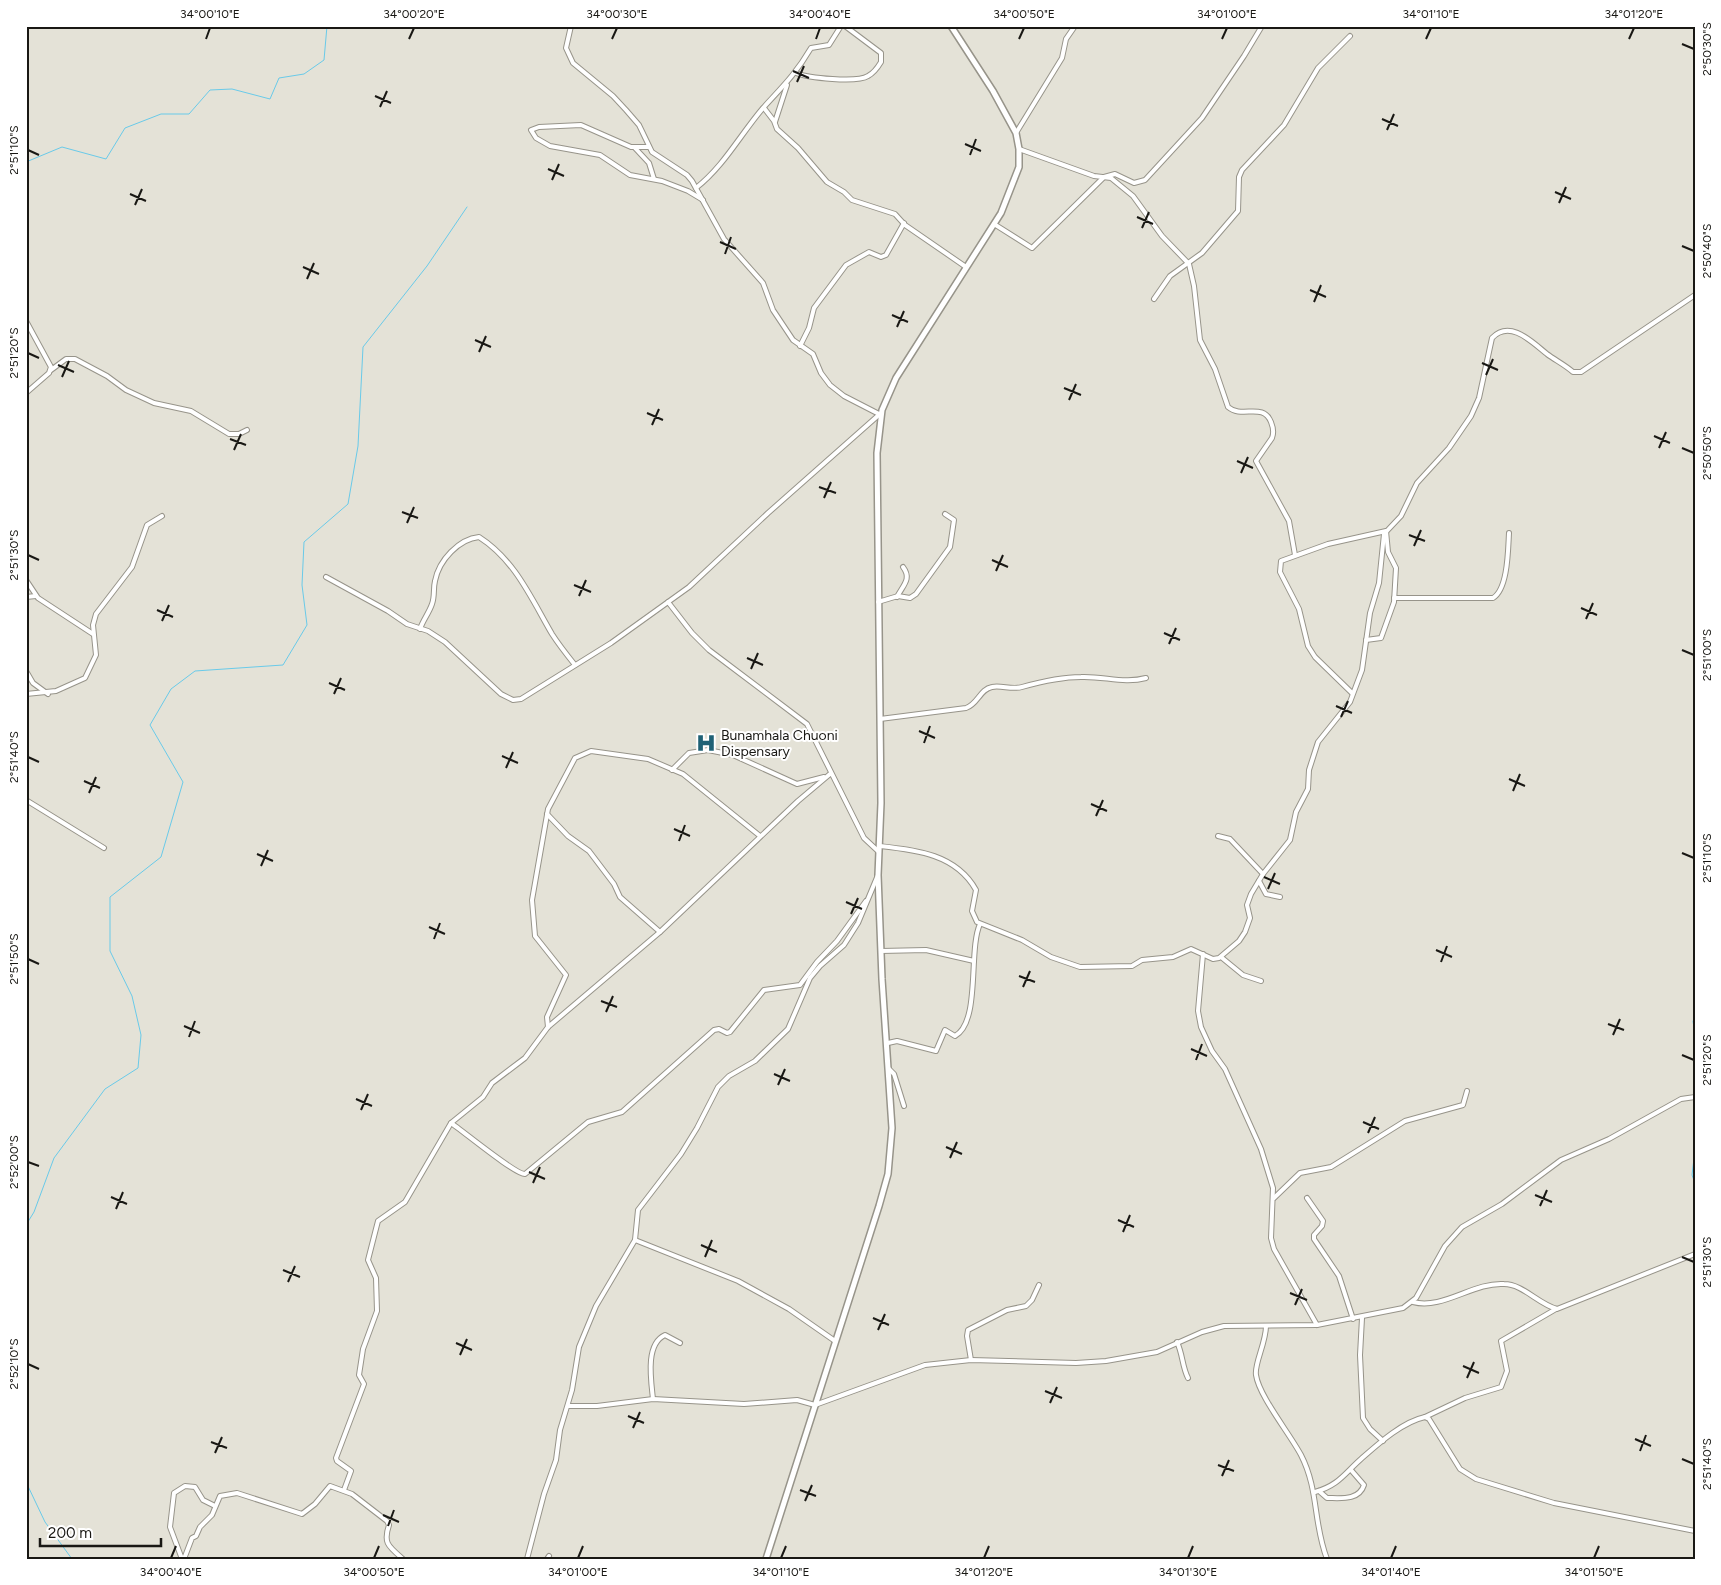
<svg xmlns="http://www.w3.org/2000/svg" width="1721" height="1585" viewBox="0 0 1721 1585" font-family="Figtree,sans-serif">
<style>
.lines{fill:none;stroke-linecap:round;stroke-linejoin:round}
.stream{stroke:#69cae9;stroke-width:1}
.minor-casing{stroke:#97948a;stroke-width:6}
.tertiary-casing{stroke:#97948a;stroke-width:8}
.minor{stroke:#fff;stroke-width:4}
.tertiary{stroke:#fff;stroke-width:5}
.ticks{fill:none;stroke:#191814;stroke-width:2}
.labels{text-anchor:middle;stroke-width:4;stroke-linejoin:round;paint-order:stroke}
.poi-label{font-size:14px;fill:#191814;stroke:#fff;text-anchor:start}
.neatline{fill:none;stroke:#191814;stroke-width:2}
.ticks-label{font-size:12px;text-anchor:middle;fill:#191814}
</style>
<rect width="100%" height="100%" fill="#e4e2d7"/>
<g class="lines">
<g class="stream">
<polyline points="26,162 62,147 106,159 125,128 161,114 189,114 210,90 232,89 270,99 279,78 304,74 324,60 327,26"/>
<polyline points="1695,1018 1693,1021 1695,1035"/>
<polyline points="1695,1150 1692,1175 1695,1183"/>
<polyline points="26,1225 34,1212 54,1158 105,1089 138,1068 141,1035 132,996 110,951 110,897 161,857 183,782 150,725 171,689 195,671 283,665 307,625 302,585 304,542 348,504 358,446 363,347 427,266 467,207"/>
<polyline points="26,1313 26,1356"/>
<polyline points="26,1482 45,1522 72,1559"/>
</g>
<defs>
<g id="minor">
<polyline points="571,26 566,48 573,63 613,96 626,110 639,125 652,152 687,175 692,181 724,239 763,283 773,310 793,340 813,354 821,373 830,385 844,396 879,414"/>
<path d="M796 73C808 78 857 83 868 76 874 73 878 67 881 62V53L845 26"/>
<polyline points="764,108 774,121 777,129 798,148 827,182 844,192 852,200 895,214 905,225 966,267"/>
<polyline points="775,122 787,85"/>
<polyline points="1016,133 1062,58 1066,39 1075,26"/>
<polyline points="649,147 631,147 581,125 539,127 531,130 536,138 550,146 600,155 630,175 662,181 688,191 703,200"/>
<polyline points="635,148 649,163 654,179"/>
<path d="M1019 149 1094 176 1111 178 1133 196 1162 236 1189 264 1194 286 1200 340 1215 369 1228 407C1242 419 1263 402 1271 422 1273 427 1274 433 1272 438L1256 461 1289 521 1295 555"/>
<path d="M696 188C724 166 740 135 763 108 783 86 795 75 811 48L829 45 841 26"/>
<polyline points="994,224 1032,248 1104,177 1115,174 1134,183 1145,180 1202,118 1244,56 1262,26"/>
<polyline points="1154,299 1170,276 1202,253 1238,211 1239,177 1242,170 1284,125 1318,68 1350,36"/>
<polyline points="26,321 51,367 49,373 26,393"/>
<polyline points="800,346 809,328 814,308 846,265 869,252 881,257 886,255 904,223"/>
<polyline points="51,370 66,359 75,359 107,376 126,390 154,403 191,411 229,434 239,434 247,430"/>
<polyline points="326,577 388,611 407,624 428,631 445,642 501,694 513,700 521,699 611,643 689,587 768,513 881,413"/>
<polyline points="26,580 38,598 93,634"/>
<polyline points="26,597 36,596"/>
<path d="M897 597C903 585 912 579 903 567"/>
<path d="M1394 598H1493C1508 589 1508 550 1509 533"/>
<polyline points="668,602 692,633 709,650 807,724 864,838 879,852"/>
<polyline points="878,602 898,596 910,598 916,594 950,547 954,520 945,514"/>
<path d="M420 629C423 620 429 613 432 604 435 596 433 589 435 581 439 560 459 539 479 537 515 560 531 598 552 634 559 645 567 655 575 665"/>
<polyline points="26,671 33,683 48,694"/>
<polyline points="1352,693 1315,657 1308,646 1299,609 1280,572 1281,561 1328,544 1386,531 1388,552 1396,568 1394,602 1381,638 1366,640"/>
<polyline points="26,694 56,691 85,678 96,655 93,625 96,614 132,567 147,525 162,516"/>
<path d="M880 719 966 708C978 704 980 689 992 687 1001 685 1012 690 1022 687 1040 682 1062 677 1081 677 1104 676 1124 684 1146 678"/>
<polyline points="672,770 689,753 708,750 733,755 797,784 824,777"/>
<polyline points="26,800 104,848"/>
<polyline points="547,814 568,836 589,851 614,884 620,897 660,932"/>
<polyline points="1218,836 1230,839 1263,874"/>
<path d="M879 846C916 850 956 854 976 890L972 911 977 922 1022 940 1051 957 1080 967 1132 966 1142 960 1173 957 1191 949 1213 959 1219 958 1239 941 1245 932 1250 918 1247 905 1251 894 1263 874 1290 840 1296 812 1308 789 1309 770 1318 742 1350 702 1362 670 1370 613 1379 583 1384 534 1401 516 1417 483 1449 448 1471 416 1479 398 1492 338C1510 319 1532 342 1547 354 1555 360 1565 365 1573 372H1581L1695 295"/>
<polyline points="1259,881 1266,894 1280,897"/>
<polyline points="881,951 926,950 974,961"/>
<polyline points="1203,954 1198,1011 1201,1027 1212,1051 1225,1069 1261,1149 1273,1188 1271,1238 1274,1249 1317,1325"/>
<polyline points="1221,957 1243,975 1261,981"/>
<polyline points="548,1027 547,1017 566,975 535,936 532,900 548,809 575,758 591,751 648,759 683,774 760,836"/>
<path d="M888 1043 897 1041 936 1051 945 1030 955 1036C981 1022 968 950 980 924"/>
<polyline points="888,1068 894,1074 904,1106"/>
<path d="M451 1123C463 1131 516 1175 525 1174L588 1122 622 1112 714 1030 719 1029 727 1033 730 1032 764 990 800 985 817 962 837 941 866 901"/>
<polyline points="1274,1198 1300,1173 1331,1167 1405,1121 1463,1105 1467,1091"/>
<polyline points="1307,1198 1323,1221 1322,1226 1314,1235 1314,1239 1339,1276 1353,1319"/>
<polyline points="635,1240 738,1281 789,1309 835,1341"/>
<path d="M1413 1302C1443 1310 1473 1282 1504 1284 1523 1284 1538 1304 1557 1309L1695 1254"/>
<polyline points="1362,1318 1360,1355 1363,1418 1370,1429 1383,1441"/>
<path d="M1266 1326C1266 1343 1254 1364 1256 1375 1259 1396 1290 1434 1301 1455 1319 1490 1313 1523 1327 1559"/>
<path d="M1177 1342C1183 1355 1182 1366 1188 1378"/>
<polyline points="971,1360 967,1336 968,1330 1007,1310 1026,1306 1032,1300 1039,1285"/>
<path d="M653 1399C651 1380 645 1344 665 1335L680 1343"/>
<polyline points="568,1406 597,1406 653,1399 744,1404 797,1400 815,1405 925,1365 971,1360 1076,1363 1106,1361 1157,1352 1202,1332 1224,1326 1317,1325 1403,1308 1416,1298 1445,1246 1462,1227 1502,1204 1561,1160 1609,1139 1681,1099 1695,1097"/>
<polyline points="1425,1417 1465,1398 1501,1387 1507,1371 1501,1341 1556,1309"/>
<polyline points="344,1490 351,1471 337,1461 336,1458 364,1384 359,1375 363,1349 377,1311 376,1278 368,1260 378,1221 405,1202 451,1123 483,1097 492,1083 525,1058 548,1027 660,932 798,801 830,774"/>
<path d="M1319 1491 1327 1498C1340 1498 1359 1501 1364 1485L1351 1470"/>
<path d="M1315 1492C1339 1485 1344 1474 1361 1459 1378 1444 1402 1422 1425 1417L1429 1419 1460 1469 1476 1479 1554 1503 1695 1531"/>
<polyline points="182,1559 170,1527 174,1493 185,1486 195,1487 203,1500 215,1506"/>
<path d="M184 1559 192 1538 196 1536 200 1527 212 1515 220 1496 237 1493 302 1514 315 1504 330 1486 352 1494 387 1521 389 1525C383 1543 388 1546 403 1559"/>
<polyline points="527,1559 544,1494 556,1460 560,1430 572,1390 579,1347 596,1306 635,1240 638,1210 681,1154 697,1128 718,1087 729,1076 755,1061 788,1029 810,978 820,966 844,945 858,923 878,875"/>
<polyline points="547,1559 549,1556"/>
</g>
<polyline id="tertiary" points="766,1559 879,1206 888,1174 892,1128 882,979 878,875 881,803 877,453 882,410 896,378 1001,213 1019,167 1019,149 1016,133 993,91 951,26"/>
</defs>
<use href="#minor" class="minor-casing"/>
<use href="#tertiary" class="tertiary-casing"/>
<use href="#minor" class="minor"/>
<use href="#tertiary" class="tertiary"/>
</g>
<path class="ticks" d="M206 39 210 28M409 39 414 28M612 39 617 28M816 39 820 28M1019 39 1024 28M1222 39 1227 28M1426 39 1431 28M1629 39 1634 28M1682 44 1694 49M793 71 809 78M797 82 804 66M375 96 391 103M380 107 387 91M1382 119 1398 126M1387 130 1394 114M965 144 981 151M28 150 39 155M970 155 976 139M548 169 564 176M552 180 559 164M1555 192 1571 199M130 194 146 201M1559 203 1566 187M135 205 142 189M1137 217 1153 224M1142 228 1149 212M720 242 736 249M1682 246 1694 251M725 254 731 237M303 267 319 274M307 279 314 263M1310 290 1326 297M1314 302 1321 285M892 315 908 322M897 327 904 311M475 340 491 347M479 352 486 336M28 353 39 358M1482 363 1498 370M58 365 74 372M1486 375 1493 359M62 377 69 361M1064 388 1081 395M1069 400 1076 384M647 413 663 420M652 425 659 409M1654 436 1670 443M230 439 246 445M1659 448 1666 432M1682 448 1694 453M234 450 241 434M1237 461 1253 468M1241 473 1248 457M819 487 836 493M824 498 831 482M402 512 418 518M407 523 414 507M1409 535 1425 541M1414 546 1421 530M28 555 39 560M992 560 1008 567M996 571 1003 555M574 585 591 592M579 596 586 580M1581 608 1597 615M157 610 173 617M1586 619 1593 603M162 621 169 605M1164 633 1180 640M1169 644 1176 628M1682 650 1694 655M747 658 763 665M751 669 758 653M329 683 345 690M334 694 341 678M1336 706 1352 713M1341 717 1348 701M919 731 935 738M924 743 930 726M502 756 518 763M28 757 39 762M506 768 513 752M1509 779 1525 786M84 781 100 788M1513 791 1520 774M89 793 96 777M1091 804 1107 811M1096 816 1103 800M674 829 690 836M679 841 685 825M1682 853 1694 858M257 854 273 861M261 866 268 850M1264 877 1280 884M1268 889 1275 873M846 902 862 909M851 914 858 898M429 927 445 934M434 939 440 923M1436 950 1452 957M28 959 39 964M1441 962 1447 946M1019 976 1035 982M1023 987 1030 971M601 1001 617 1007M606 1012 613 996M1608 1024 1624 1030M184 1026 200 1033M1613 1035 1620 1019M189 1037 195 1021M1191 1049 1207 1056M1682 1055 1694 1060M1196 1060 1202 1044M774 1074 790 1081M778 1085 785 1069M356 1099 372 1106M361 1110 368 1094M1363 1122 1379 1129M1368 1133 1375 1117M946 1147 962 1154M950 1158 957 1142M28 1162 39 1166M529 1172 545 1179M533 1183 540 1167M1535 1195 1552 1202M111 1197 127 1204M1540 1206 1547 1190M116 1209 123 1192M1118 1220 1134 1227M1123 1232 1130 1215M701 1245 717 1252M705 1257 712 1240M1682 1257 1694 1262M283 1270 300 1277M288 1282 295 1266M1290 1293 1307 1300M1295 1305 1302 1289M873 1318 889 1325M878 1330 885 1314M456 1343 472 1350M460 1355 467 1339M28 1364 39 1369M1463 1366 1479 1373M1467 1378 1474 1362M1045 1391 1062 1398M1050 1403 1057 1387M628 1416 644 1423M633 1428 640 1412M1635 1439 1651 1446M211 1442 227 1448M1640 1451 1646 1435M215 1453 222 1437M1682 1459 1694 1464M1218 1465 1234 1471M1222 1476 1229 1460M800 1490 816 1496M805 1501 812 1485M383 1515 399 1522M388 1526 394 1510M171 1558 176 1546M374 1558 379 1546M578 1558 583 1546M781 1558 786 1546M984 1558 989 1546M1188 1558 1193 1546M1391 1558 1396 1546M1594 1558 1599 1546"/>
<defs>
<symbol id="hospital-bare" viewBox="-9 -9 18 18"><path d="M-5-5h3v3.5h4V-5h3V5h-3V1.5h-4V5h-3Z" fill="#1f6175" stroke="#fff" stroke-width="2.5" paint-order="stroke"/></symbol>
</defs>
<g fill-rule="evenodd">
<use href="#hospital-bare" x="692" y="729" width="28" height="28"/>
</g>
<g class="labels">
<g class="poi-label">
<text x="721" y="740">Bunamhala Chuoni<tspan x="721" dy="16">Dispensary</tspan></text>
</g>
</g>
<rect width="1721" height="1585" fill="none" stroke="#ffffff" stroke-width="55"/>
<path d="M40 1538v8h121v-8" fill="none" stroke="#191814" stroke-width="2.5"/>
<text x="48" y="1538" font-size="15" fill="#191814" stroke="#ffffff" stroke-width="4" paint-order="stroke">200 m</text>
<rect x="28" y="28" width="1666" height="1530" class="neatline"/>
<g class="ticks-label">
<text x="210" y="18">34°00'10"E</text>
<text x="414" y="18">34°00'20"E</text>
<text x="617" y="18">34°00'30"E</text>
<text x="820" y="18">34°00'40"E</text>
<text x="1024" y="18">34°00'50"E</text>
<text x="1227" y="18">34°01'00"E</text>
<text x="1431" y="18">34°01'10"E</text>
<text x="1634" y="18">34°01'20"E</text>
<text transform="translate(1707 49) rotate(-90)" y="4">2°50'30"S</text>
<text transform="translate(14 150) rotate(-90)" y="4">2°51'10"S</text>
<text transform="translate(1707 251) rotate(-90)" y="4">2°50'40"S</text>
<text transform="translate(14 353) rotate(-90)" y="4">2°51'20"S</text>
<text transform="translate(1707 453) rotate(-90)" y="4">2°50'50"S</text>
<text transform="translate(14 555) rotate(-90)" y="4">2°51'30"S</text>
<text transform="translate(1707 655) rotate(-90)" y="4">2°51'00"S</text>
<text transform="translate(14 757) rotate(-90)" y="4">2°51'40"S</text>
<text transform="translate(1707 858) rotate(-90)" y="4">2°51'10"S</text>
<text transform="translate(14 959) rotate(-90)" y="4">2°51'50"S</text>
<text transform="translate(1707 1060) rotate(-90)" y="4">2°51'20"S</text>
<text transform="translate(14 1162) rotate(-90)" y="4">2°52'00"S</text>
<text transform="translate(1707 1262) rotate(-90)" y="4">2°51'30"S</text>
<text transform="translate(14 1364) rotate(-90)" y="4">2°52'10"S</text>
<text transform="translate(1707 1464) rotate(-90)" y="4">2°51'40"S</text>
<text x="171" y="1576">34°00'40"E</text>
<text x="374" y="1576">34°00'50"E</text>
<text x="578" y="1576">34°01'00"E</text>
<text x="781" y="1576">34°01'10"E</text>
<text x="984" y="1576">34°01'20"E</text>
<text x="1188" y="1576">34°01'30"E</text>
<text x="1391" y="1576">34°01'40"E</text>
<text x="1594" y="1576">34°01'50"E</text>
</g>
</svg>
